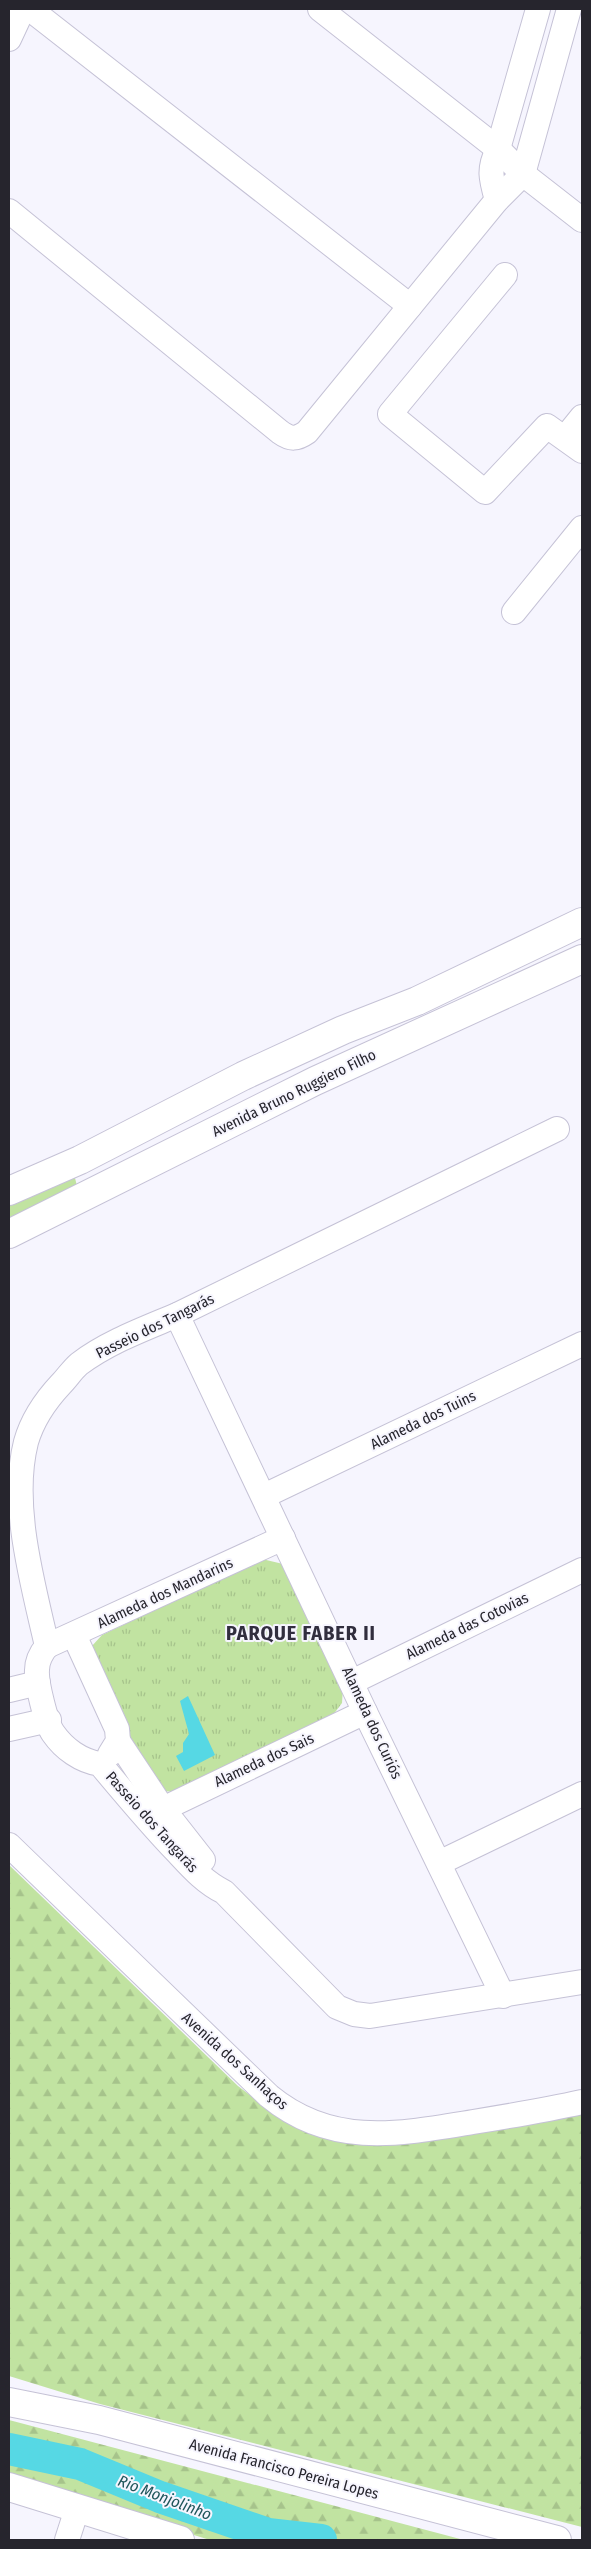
<svg xmlns="http://www.w3.org/2000/svg" width="591" height="2549" viewBox="0 0 591 2549" font-family="'Fira Sans Condensed',sans-serif">
<style>
.grass{fill:#c1e3a1}
.forest{fill:url(#forest-firs)}
.park{fill:url(#park-tufts)}
.water{fill:#56d8e4}
.lines{fill:none;stroke-linecap:round;stroke-linejoin:round}
.river{stroke:#56d8e4;stroke-width:32}
.minor-casing{stroke:#c5c2d6;stroke-width:26}
.major-casing{stroke:#c5c2d6;stroke-width:30}
.minor{stroke:#fff;stroke-width:24}
.major{stroke:#fff;stroke-width:28}
.labels{text-anchor:middle;stroke-width:4;stroke-linejoin:round;paint-order:stroke}
.street-label{font-size:15px;fill:#26252d;stroke:#f6f5fe}
.water-label{font-size:16px;font-style:italic;fill:#1f565b;stroke:#f6f5fe}
.district-label{font-size:20px;font-weight:bold;letter-spacing:1px;fill:#312e3e;stroke:#f6f5fe}
</style>
<defs>
<pattern id="forest-firs" width="22" height="20" patternUnits="userSpaceOnUse" patternTransform="scale(1.25)"><rect width="22" height="20" fill="#c1e3a1"/><path d="M5 1l3.5 6h-7zM16 11l3.5 6h-7z" fill="#a6c38b"/></pattern>
<pattern id="park-tufts" width="24" height="20" patternUnits="userSpaceOnUse" patternTransform="scale(1.25)"><rect width="24" height="20" fill="#c1e3a1"/><path d="M3 7l-1-3M5 7V3M7 7l1-3M15 17l-1-3M17 17v-4M19 17l1-3" fill="none" stroke="#a6c38b"/></pattern>
</defs>
<rect width="100%" height="100%" fill="#f6f5fe"/>
<polygon class="grass" points="69,1176 75,1178 77,1186 9,1220 9,1205"/>
<g class="forest">
<polygon points="9,1865 238,2086 267,2108 354,2143 382,2146 412,2143 582,2114 582,2527 100,2404 9,2376"/>
<polygon points="9,2420 464,2540 210,2540 9,2478"/>
</g>
<polygon class="park" points="262,1559 283,1564 343,1688 342,1703 330,1719 177,1792 161,1791 154,1786 89,1655 91,1647 102,1635"/>
<polygon class="water" points="188,1696 215,1755 184,1771 176,1756 183,1752 183,1743 189,1734 180,1701"/>
<g class="lines">
<polyline class="river" points="9,2449 80,2464 160,2497 268,2534 321,2540"/>
<defs>
<g id="minor">
<polyline points="30,9 410,306"/>
<polyline points="320,9 498,149 523,174 582,220"/>
<polyline points="9,39 23,9"/>
<path d="M497 200C491 179 488 169 498 149L538 9"/>
<path d="M9 211 280 432C291 440 297 439 307 432L497 200 523 174 569 9"/>
<polyline points="505,275 390,414 485,492 547,426 582,451"/>
<polyline points="565,438 582,417"/>
<polyline points="514,612 582,528"/>
<polyline points="177,1315 365,1712 503,1996"/>
<polyline points="264,1496 582,1344"/>
<polyline points="74,1635 117,1729 118,1741 110,1754"/>
<path d="M47 1646C33 1584 10 1505 26 1442 32 1421 46 1400 61 1384 67 1378 72 1370 79 1364 108 1342 144 1329 177 1315L557 1129"/>
<path d="M47 1646C42 1652 37 1661 37 1670 36 1682 46 1723 53 1733 64 1749 81 1761 100 1764 125 1794 150 1824 177 1852 191 1867 205 1883 224 1892L337 2007 354 2014 370 2016 582 1982"/>
<polyline points="47,1646 283,1538"/>
<polyline points="352,1682 582,1570"/>
<polyline points="9,1690 38,1683"/>
<polyline points="9,1729 49,1720"/>
<polyline points="118,1741 163,1809 203,1860"/>
<polyline points="163,1809 365,1712"/>
<path d="M9 1845 269 2096C332 2148 400 2134 473 2122 510 2116 546 2110 582 2102"/>
<polyline points="439,1863 582,1794"/>
<polyline points="67,2540 77,2509"/>
</g>
<g id="major">
<polyline points="9,1191 80,1160 243,1076 343,1030 417,1001 582,922"/>
<polyline points="9,1234 315,1081 582,959"/>
<polyline points="9,2402 99,2420 557,2540"/>
<polyline points="9,2487 180,2540"/>
</g>
</defs>
<use href="#minor" class="minor-casing"/>
<use href="#major" class="major-casing"/>
<use href="#minor" class="minor"/>
<use href="#major" class="major"/>
</g>
<g class="labels">
<g class="street-label">
<text transform="translate(294 1093) rotate(-26)" y="5">Avenida Bruno Ruggiero Filho</text>
<text transform="translate(155 1326) rotate(-26)" y="5">Passeio dos Tangarás</text>
<text transform="translate(423 1420) rotate(-26)" y="5">Alameda dos Tuins</text>
<text transform="translate(165 1593) rotate(-25)" y="5">Alameda dos Mandarins</text>
<text transform="translate(467 1626) rotate(-26)" y="5">Alameda das Cotovias</text>
<text transform="translate(372 1723) rotate(65)" y="5">Alameda dos Curiós</text>
<text transform="translate(264 1760) rotate(-25)" y="5">Alameda dos Sais</text>
<text transform="translate(152 1822) rotate(48)" y="5">Passeio dos Tangarás</text>
<text transform="translate(235 2061) rotate(42)" y="5">Avenida dos Sanhaços</text>
<text transform="translate(284 2469) rotate(15)" y="5">Avenida Francisco Pereira Lopes</text>
</g>
<g class="water-label">
<text transform="translate(165 2497) rotate(21)" y="6">Rio Monjolinho</text>
</g>
<g class="district-label">
<text x="301" y="1640">PARQUE FABER II</text>
</g>
</g>
<rect width="591" height="2549" fill="none" stroke="#26252d" stroke-width="20"/>
</svg>
